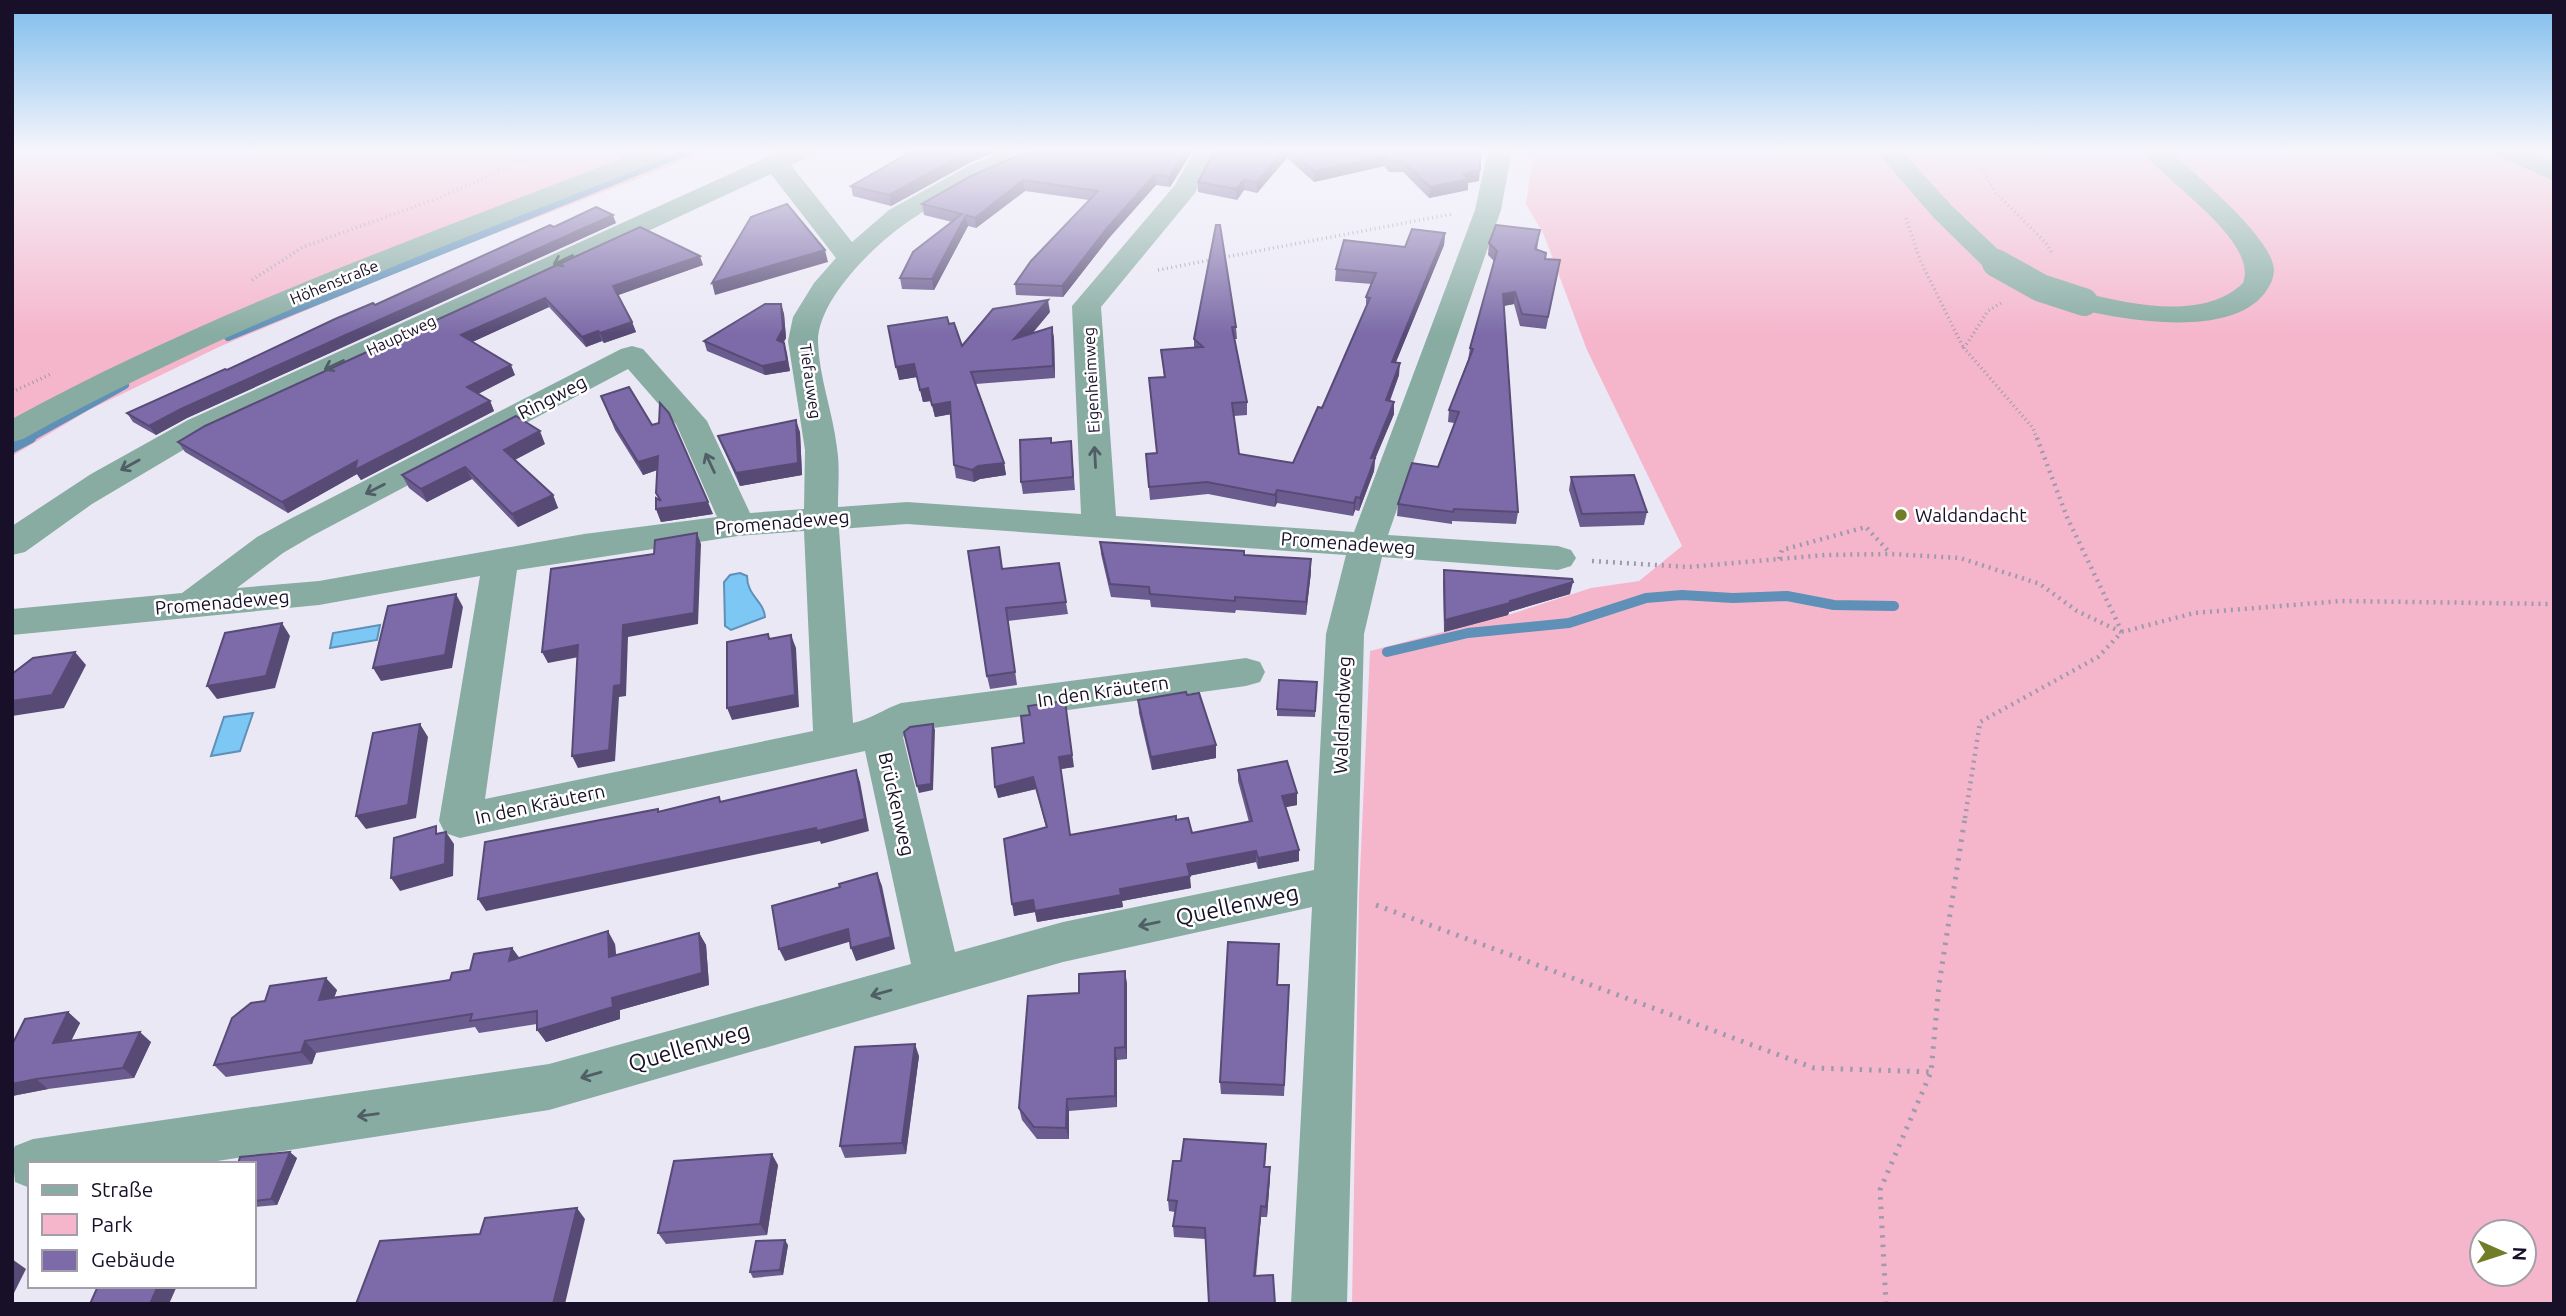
<svg xmlns="http://www.w3.org/2000/svg" width="2566" height="1316" viewBox="0 0 2566 1316" font-family="Ubuntu,sans-serif">
<style>
.green{fill:#f5b6cc;fill-rule:evenodd}
.water{fill:#7dc7f4;stroke:#5f90b7;stroke-width:2}
.lines{fill:none;stroke-linecap:round;stroke-linejoin:round}
.stream-far1{stroke:#5f90b7;stroke-width:8}
.stream{stroke:#5f90b7;stroke-width:10}
.path-far2{stroke:#9e9aab;stroke-width:3.5;stroke-dasharray:1 3.5;stroke-linecap:butt}
.path-far1{stroke:#9e9aab;stroke-width:4.5;stroke-dasharray:2 5;stroke-linecap:butt}
.path{stroke:#9e9aab;stroke-width:5;stroke-dasharray:2.5 7;stroke-linecap:butt}
.minor{fill:#88aca2;fill-rule:evenodd}
.minor-bridge{stroke:#88aca2;stroke-width:28}
.wall{fill:#6b5c90}
.shaded-wall{fill:#574b76}
.building{fill:#7c6ba8;stroke:#574b76;stroke-width:2}
.oneway{stroke:#505e65}
.poi-dot{fill:#727d29;stroke:#fff;stroke-width:2.5}
.labels{text-anchor:middle;stroke-width:5;stroke-linejoin:round;paint-order:stroke}
.far-street-label{font-size:16px;fill:#181028;stroke:#fff}
.street-label{font-size:19px;fill:#181028;stroke:#fff}
.poi-label{font-size:19px;fill:#181028;stroke:#fff;text-anchor:start}
.near-street-label{font-size:23px;fill:#181028;stroke:#fff}
</style>
<rect width="100%" height="100%" fill="#ebe8f6"/>
<g class="green">
<polygon points="12,150 712,150 424,261 221,346 89,410 12,456"/>
<path d="M1529 150H2554V1304H1352L1359 894 1370 651 1508 615 1591 588 1639 581 1682 546 1587 350 1544 235 1526 204 1532 162ZM2482 1232H2524V1274H2482Z"/>
</g>
<g class="water">
<path d="M740 573 747 576C747 596 764 601 765 617L731 630 725 626 724 582 730 575Z"/>
<polygon points="380,625 377,640 330,648 333,633"/>
<polygon points="253,713 240,751 211,756 224,717"/>
</g>
<g class="lines">
<g class="stream-far1">
<polyline points="228,337 690,150"/>
<polyline points="28,439 125,385"/>
</g>
<g class="stream">
<polyline points="12,448 31,438"/>
<polyline points="1387,652 1468,633 1569,623 1646,598 1682,595 1733,598 1787,596 1834,605 1894,606"/>
</g>
<g class="path-far2">
<polyline points="1970,150 1996,193 2046,243 2053,255"/>
<polyline points="1906,218 1920,260 1963,347"/>
<polyline points="1158,270 1452,214"/>
<polyline points="252,280 303,247 441,197 548,150"/>
<polyline points="2001,303 1988,311 1964,348 2033,428 2037,439"/>
<polyline points="12,392 51,374"/>
</g>
<g class="path-far1">
<polyline points="2037,438 2067,517 2122,632"/>
<polyline points="1779,559 1782,550 1866,527 1890,553"/>
<polyline points="1592,561 1688,567 1825,555 1891,554 1960,558 2040,584 2077,611 2121,632"/>
<polyline points="1965,818 1980,722 2098,657 2122,632 2194,613 2342,601 2554,604"/>
</g>
<g class="path">
<polyline points="1376,905 1814,1068 1931,1072"/>
<polyline points="1886,1304 1880,1190 1931,1072 1939,985 1965,817"/>
</g>
<g class="minor">
<path d="M643 150H677L674 155C454 243 231 324 23 439L12 442V419C213 309 430 234 643 150Z"/>
<path d="M783 150H815L812 155 791 165 852 242 889 210 972 164 1007 150H1041L1038 155C993 173 949 194 909 221 876 243 817 300 818 342 819 377 833 413 837 448 840 467 838 487 838 507L907 502 1081 514 1072 306 1175 185 1195 150H1219L1195 193 1101 307 1116 516 1354 532 1475 210 1488 150H1512L1501 210 1388 535 1558 546 1571 550 1576 558 1571 566 1558 570 1382 557 1364 634 1347 1304H1291L1312 907 1063 962 549 1110 198 1164H30V1188L15 1182 12 1152 15 1146 33 1139 549 1064 911 964 865 751 460 838 445 833 439 821 480 576 319 605 12 635V609L182 593 257 537 288 520 621 349 632 346 643 349 707 421 750 513 804 509 805 450 788 341 793 317 814 283 836 258 771 174 210 434 92 504 25 552 12 555V526L91 474 188 420ZM628 369 676 424 717 517 584 534 319 581 237 588 283 553 312 536ZM907 524 1346 555 1326 634 1314 870 1063 922 955 952 903 737 911 731 1246 686 1260 682 1265 672 1260 662 1246 658 901 703C884 709 871 719 853 723L839 529ZM804 531 813 731 485 799 517 570 738 536Z"/>
<polygon points="1875,150 1901,150 1952,206 2006,257 2010,263 2006,269 1996,271 1986,269 1934,218"/>
<path d="M2142 150H2169C2196 176 2263 229 2273 264 2276 275 2271 285 2264 294 2228 339 2122 320 2074 308L2070 302 2074 296 2084 293C2131 304 2204 321 2243 283 2259 240 2164 182 2142 150Z"/>
<polygon points="2494,150 2526,150 2554,163 2554,181 2497,155"/>
</g>
<polyline class="minor-bridge" points="1996,263 2041,288 2084,302"/>
</g>
<g class="wall">
<polygon points="914,150 1000,150 971,162 891,206 853,196 851,186"/>
<polygon points="1031,150 1193,150 1170,187 1156,185 1109,238 1063,297 1016,295 1015,284 1089,200 1025,191 976,228 968,226 934,290 902,289 900,278 952,222 924,215 922,204"/>
<polygon points="1215,150 1480,150 1479,181 1468,183 1468,190 1429,198 1403,172 1389,172 1384,166 1314,182 1287,158 1257,193 1244,190 1237,200 1198,192 1198,182"/>
<polygon points="616,223 187,418 156,435 133,422 127,413 227,370 554,227"/>
<polygon points="1216,225 1236,327 1237,339 1234,339 1247,402 1247,415 1234,416 1239,454 1293,463 1322,408 1366,307 1366,297 1372,284 1335,281 1336,269 1445,233 1444,245 1396,362 1399,375 1390,401 1394,402 1394,414 1375,459 1374,471 1359,511 1355,510 1353,516 1277,503 1275,507 1208,494 1150,500 1146,454 1157,453 1164,377 1161,350 1194,347 1194,339"/>
<polygon points="640,227 703,265 617,295 632,322 636,332 604,343 602,341 586,347 549,307 472,342 515,375 478,394 490,401 494,411 361,480 357,474 288,513 185,452 178,442"/>
<polygon points="1540,230 1537,250 1546,253 1545,259 1558,272 1546,329 1520,326 1514,304 1504,306 1518,512 1516,524 1452,521 1452,524 1397,516 1398,504 1438,467 1454,423 1448,422 1449,410 1468,360 1470,348 1494,261 1488,255 1489,243"/>
<polygon points="781,304 784,314 786,338 783,343 784,343 787,353 790,371 765,375 707,351 704,341"/>
<polygon points="1050,312 1032,334 1052,327 1054,339 1055,378 976,384 1004,463 1006,475 980,479 974,482 956,478 954,465 951,414 935,417 931,401 923,402 917,377 899,380 962,346"/>
<polygon points="601,396 652,425 713,514 661,522 656,509 659,499 656,493 657,470 643,475 615,430"/>
<polygon points="800,432 802,475 740,486 723,448 718,436"/>
<polygon points="1052,443 1072,454 1075,490 1023,494 1021,482"/>
<polygon points="545,444 515,460 553,495 558,508 518,527 472,479 427,502 409,488 402,475"/>
<polygon points="1571,477 1647,512 1644,525 1580,527 1569,490"/>
<polygon points="1100,542 1244,555 1311,559 1311,572 1306,615 1236,610 1235,613 1151,607 1150,600 1111,597 1101,554"/>
<polygon points="1059,563 1068,614 1008,621 1017,685 990,689 987,676 1002,569"/>
<polygon points="1444,570 1570,594 1509,612 1508,615 1444,632 1443,582"/>
<polygon points="1317,682 1315,717 1277,716 1277,709"/>
<polygon points="1138,700 1216,758 1152,770 1139,713"/>
<polygon points="1030,715 1074,767 1061,769 1070,835 1176,820 1192,833 1249,822 1238,781 1238,770 1297,805 1285,807 1299,861 1258,869 1256,862 1189,876 1191,888 1122,901 1123,907 1037,922 1035,912 1014,916 1046,827 1036,789 998,798 1024,743"/>
<polygon points="699,933 706,945 709,985 620,1010 620,1019 546,1042 537,1024 479,1033 475,1027 316,1053 312,1064 226,1077 214,1065 265,1001 337,990 334,997 450,980 512,948 519,958 615,944 616,955"/>
<polygon points="1279,956 1278,985 1289,997 1284,1096 1221,1094 1220,1082"/>
<polygon points="1127,983 1127,1059 1117,1060 1117,1107 1069,1111 1069,1139 1037,1139 1022,1120 1019,1108 1079,993"/>
<polygon points="68,1012 80,1023 71,1041 151,1042 134,1078 48,1089 12,1096"/>
<polygon points="919,1056 906,1154 845,1158 840,1146"/>
<polygon points="1266,1155 1265,1167 1270,1178 1267,1217 1261,1217 1256,1276 1275,1304 1205,1239 1174,1237 1173,1226 1175,1212 1169,1211 1168,1200 1181,1161"/>
<polygon points="297,1158 277,1205 254,1207 254,1164"/>
<polygon points="778,1165 767,1235 666,1244 658,1233"/>
<polygon points="788,1245 783,1275 753,1278 750,1272"/>
</g>
<g class="shaded-wall">
<polygon points="972,150 1000,150 971,162 891,206 889,195"/>
<polygon points="1186,150 1193,150 1170,187 1169,177"/>
<polygon points="1284,150 1287,150 1287,158 1257,193 1257,182"/>
<polygon points="1385,156 1384,166 1314,182 1315,171"/>
<polygon points="1480,170 1479,181 1468,183 1468,190 1429,198 1430,187 1463,174"/>
<polygon points="1155,174 1156,185 1109,238 1063,297 1062,286 1108,227"/>
<polygon points="1023,180 1025,191 976,228 975,218"/>
<polygon points="1244,180 1244,190 1237,200 1236,189"/>
<polygon points="613,215 616,223 187,418 156,435 149,426 181,409"/>
<polygon points="966,215 968,226 934,290 932,279"/>
<polygon points="1445,233 1444,245 1391,374 1392,362"/>
<polygon points="825,250 828,262 715,295 712,283"/>
<polygon points="700,256 703,265 616,296 613,286"/>
<polygon points="1515,292 1514,304 1502,306 1503,294"/>
<polygon points="545,298 549,307 466,345 461,335"/>
<polygon points="1048,300 1050,312 1016,352 1014,339"/>
<polygon points="781,304 784,314 786,338 780,350 777,340"/>
<polygon points="632,322 636,332 604,343 600,333"/>
<polygon points="1052,327 1054,339 1055,378 1053,366"/>
<polygon points="598,331 602,341 586,347 582,337"/>
<polygon points="784,343 790,371 765,375 762,366"/>
<polygon points="1400,363 1399,375 1385,413 1386,400"/>
<polygon points="914,364 917,377 899,380 896,367"/>
<polygon points="511,365 515,375 472,397 467,387"/>
<polygon points="928,388 931,401 923,402 920,390"/>
<polygon points="490,401 494,411 361,480 357,474 288,513 282,502 357,461"/>
<polygon points="950,402 952,414 935,417 932,405"/>
<polygon points="1394,402 1394,414 1375,459 1374,471 1359,511 1360,498 1371,458"/>
<polygon points="796,420 800,432 802,475 740,486 736,473"/>
<polygon points="540,431 545,444 510,462 504,450"/>
<polygon points="658,456 663,468 643,475 638,462"/>
<polygon points="1004,463 1006,475 980,479 974,482 972,470 978,466"/>
<polygon points="465,467 472,479 427,502 421,489"/>
<polygon points="1277,490 1277,503 1275,507 1275,495"/>
<polygon points="553,495 558,508 518,527 512,514"/>
<polygon points="1356,497 1355,510 1353,516 1354,503"/>
<polygon points="708,502 713,514 661,522 656,509"/>
<polygon points="697,533 701,544 698,624 628,637 626,696 619,697 615,761 578,768 572,756 623,625"/>
<polygon points="1311,559 1311,572 1306,615 1306,602"/>
<polygon points="1573,582 1570,594 1509,612 1508,615 1444,632 1445,620"/>
<polygon points="456,594 463,607 452,668 381,681 373,668"/>
<polygon points="282,623 290,636 275,688 217,699 207,686"/>
<polygon points="791,635 796,648 799,707 732,720 727,708"/>
<polygon points="578,645 584,656 548,663 542,652"/>
<polygon points="75,652 86,665 64,708 12,716 12,701"/>
<polygon points="1065,701 1074,767 1061,769 1059,757"/>
<polygon points="420,724 428,737 416,818 366,829 356,816"/>
<polygon points="933,724 935,730 933,790 919,793 917,786"/>
<polygon points="1216,745 1216,758 1152,770 1151,757"/>
<polygon points="856,770 860,782 869,831 821,844 820,841 486,911 478,899"/>
<polygon points="1033,777 1036,789 998,798 995,787"/>
<polygon points="1297,793 1297,805 1282,808 1282,796"/>
<polygon points="446,832 454,844 453,876 400,891 391,878"/>
<polygon points="1299,850 1299,861 1258,869 1258,858"/>
<polygon points="1256,851 1256,862 1188,876 1187,864"/>
<polygon points="877,873 882,886 895,949 856,961 851,948"/>
<polygon points="1190,876 1191,888 1122,901 1123,907 1037,922 1035,912 1014,916 1012,904 1033,900 1120,889"/>
<polygon points="848,929 852,941 785,961 779,949"/>
<polygon points="608,931 615,944 617,969 609,957"/>
<polygon points="699,933 706,945 709,985 620,1010 620,1019 546,1042 537,1030 612,998"/>
<polygon points="512,948 521,960 509,961"/>
<polygon points="1125,971 1127,983 1127,1059 1125,1047"/>
<polygon points="326,978 337,990 329,1012 319,1000"/>
<polygon points="68,1012 80,1023 65,1053 53,1043"/>
<polygon points="140,1032 151,1042 134,1078 123,1068"/>
<polygon points="305,1041 316,1053 312,1064 301,1052"/>
<polygon points="915,1044 919,1056 906,1154 902,1143"/>
<polygon points="1115,1048 1117,1060 1117,1107 1115,1096"/>
<polygon points="36,1079 48,1089 12,1096 12,1084"/>
<polygon points="1067,1099 1069,1111 1069,1139 1066,1128"/>
<polygon points="290,1152 297,1158 277,1205 271,1199"/>
<polygon points="772,1154 778,1165 767,1235 760,1224"/>
<polygon points="1270,1167 1270,1178 1267,1217 1266,1207"/>
<polygon points="1261,1206 1261,1217 1254,1287 1254,1276"/>
<polygon points="577,1208 585,1219 565,1304 553,1304"/>
<polygon points="785,1240 788,1245 783,1275 780,1270"/>
<polygon points="12,1259 26,1269 12,1297"/>
<polygon points="158,1286 177,1286 169,1304 150,1304"/>
</g>
<g class="building">
<polygon points="914,150 972,150 889,195 851,186"/>
<polygon points="1031,150 1186,150 1169,177 1155,174 1108,227 1062,286 1015,284 1031,261 1098,191 1023,180 975,218 966,215 932,279 900,278 913,252 962,214 922,204 971,176"/>
<polygon points="1215,150 1284,150 1257,182 1244,180 1236,189 1198,182"/>
<polygon points="1290,150 1480,150 1480,170 1463,174 1469,179 1430,187 1404,162 1389,161 1385,156 1315,171"/>
<polygon points="787,204 825,250 712,283 751,217"/>
<polygon points="596,207 613,215 181,409 149,426 127,413 225,369 227,370 335,319 373,303 375,305 550,225 554,227"/>
<polygon points="1216,225 1220,225 1236,327 1232,327 1247,402 1232,403 1239,454 1293,463 1318,407 1322,408 1370,298 1366,297 1376,273 1336,269 1344,240 1405,247 1412,229 1445,233 1392,362 1400,363 1386,400 1394,402 1371,458 1375,458 1360,498 1356,497 1354,503 1277,490 1275,495 1207,482 1149,487 1146,454 1157,453 1149,378 1165,377 1161,350 1203,347 1194,339"/>
<polygon points="1496,225 1540,230 1535,249 1546,253 1545,259 1560,260 1548,317 1522,314 1515,292 1503,294 1518,512 1454,509 1453,512 1398,504 1412,463 1438,467 1459,412 1449,410 1473,349 1470,348 1497,251 1489,243"/>
<polygon points="640,227 700,256 613,286 632,322 600,333 598,331 582,337 545,298 461,335 511,365 467,387 490,401 355,470 357,461 282,502 178,442 205,426"/>
<polygon points="1048,300 1014,339 1052,327 1053,366 971,372 1004,463 978,466 972,470 954,465 950,402 932,405 928,388 920,390 914,364 896,367 888,326 947,317 949,324 954,323 962,346 993,309"/>
<polygon points="765,304 781,304 783,329 777,340 784,343 787,361 762,366 704,341"/>
<polygon points="629,387 652,425 659,423 660,403 669,413 708,502 656,509 656,498 661,501 656,493 658,456 638,462 611,418 601,396"/>
<polygon points="516,416 540,431 504,450 553,495 512,514 465,467 421,489 402,475"/>
<polygon points="796,420 798,463 736,473 718,436"/>
<polygon points="1051,438 1051,443 1071,441 1073,477 1021,482 1020,440"/>
<polygon points="1634,475 1647,512 1582,514 1571,477"/>
<polygon points="697,533 694,613 623,625 621,685 614,686 609,750 572,756 578,645 542,652 551,569 654,554 655,540"/>
<polygon points="1100,542 1244,551 1244,555 1311,559 1306,602 1235,597 1235,601 1150,594 1149,587 1110,584"/>
<polygon points="999,547 1002,569 1059,563 1066,602 1006,608 1015,672 987,676 968,551"/>
<polygon points="1444,570 1572,579 1573,582 1510,601 1510,603 1445,620"/>
<polygon points="456,594 445,655 373,668 388,606"/>
<polygon points="282,623 266,676 207,686 225,633"/>
<polygon points="768,634 769,639 791,635 795,695 727,708 727,642"/>
<polygon points="75,652 52,695 12,701 12,674 33,658"/>
<polygon points="1279,680 1317,682 1315,711 1277,709"/>
<polygon points="1186,692 1187,695 1199,693 1216,745 1151,757 1138,700"/>
<polygon points="1065,701 1072,755 1059,757 1070,835 1176,816 1176,820 1188,818 1192,833 1252,821 1238,770 1287,761 1297,793 1282,796 1299,850 1258,858 1256,851 1187,864 1190,876 1120,889 1121,895 1035,911 1033,900 1012,904 1004,839 1047,827 1033,777 995,787 992,748 1024,743 1021,716 1030,715 1028,706"/>
<polygon points="420,724 408,805 356,816 373,733"/>
<polygon points="933,724 931,784 917,786 904,732 910,727"/>
<polygon points="856,770 865,819 817,831 816,828 478,899 485,842 658,809 658,812 719,797 720,802"/>
<polygon points="436,826 436,834 446,832 445,864 391,878 394,838"/>
<polygon points="877,873 891,937 851,948 848,929 779,949 772,906 840,887 839,884"/>
<polygon points="608,931 609,957 699,933 702,973 612,998 613,1007 537,1030 537,1011 470,1021 472,1014 305,1041 301,1052 214,1065 232,1018 251,1003 265,1001 270,986 326,978 319,1000 450,980 452,973 470,970 474,954 512,948 509,961"/>
<polygon points="1228,942 1279,944 1277,985 1289,985 1284,1085 1220,1082"/>
<polygon points="1125,971 1125,1047 1115,1048 1115,1096 1067,1099 1066,1128 1034,1127 1019,1108 1028,996 1079,993 1079,974"/>
<polygon points="68,1012 53,1043 140,1032 123,1068 36,1079 12,1084 12,1042 14,1041 25,1019"/>
<polygon points="915,1044 902,1143 840,1146 855,1047"/>
<polygon points="1184,1139 1266,1144 1264,1167 1270,1167 1266,1207 1261,1206 1254,1276 1273,1275 1275,1304 1209,1304 1205,1228 1173,1226 1177,1201 1168,1200 1173,1161 1181,1161"/>
<polygon points="290,1152 271,1199 254,1201 254,1164 238,1164 240,1157"/>
<polygon points="772,1154 760,1224 658,1233 674,1161"/>
<polygon points="577,1208 553,1304 356,1304 380,1241 480,1234 485,1218"/>
<polygon points="785,1240 780,1270 750,1272 756,1241"/>
<polygon points="98,1286 158,1286 150,1304 90,1304"/>
</g>
<defs><path id="oneway-shaft" d="M-6 0H5M1.5-3L5.5 0L1.5 3" fill="none" stroke-width="1.6" stroke-linecap="round" stroke-linejoin="round" transform="scale(1.75)"/></defs>
<g class="oneway">
<use href="#oneway-shaft" transform="translate(563 260) rotate(155)"/>
<use href="#oneway-shaft" transform="translate(334 365) rotate(155)"/>
<use href="#oneway-shaft" transform="translate(1095 457) rotate(-93)"/>
<use href="#oneway-shaft" transform="translate(710 463) rotate(-115)"/>
<use href="#oneway-shaft" transform="translate(130 465) rotate(151)"/>
<use href="#oneway-shaft" transform="translate(375 489) rotate(153)"/>
<use href="#oneway-shaft" transform="translate(1149 924) rotate(168)"/>
<use href="#oneway-shaft" transform="translate(881 993) rotate(164)"/>
<use href="#oneway-shaft" transform="translate(591 1075) rotate(164)"/>
<use href="#oneway-shaft" transform="translate(368 1115) rotate(172)"/>
</g>
<linearGradient id="sky" x2="0" y2="1"><stop stop-color="#7dbced"/><stop offset="0.45" stop-color="#f6f5fb"/><stop offset="1" stop-color="#f6f5fb" stop-opacity="0"/></linearGradient>
<rect width="2566" height="334" fill="url(#sky)"/>
<circle class="poi-dot" cx="1901" cy="515" r="7"/>
<g class="labels">
<g class="far-street-label">
<text transform="translate(334 282) rotate(-22)" y="6">Höhenstraße</text>
<text transform="translate(401 335) rotate(-25)" y="6">Hauptweg</text>
<text transform="translate(1091 380) rotate(-93)" y="6">Eigenheimweg</text>
<text transform="translate(811 381) rotate(82)" y="6">Tiefauweg</text>
</g>
<g class="street-label">
<text transform="translate(552 397) rotate(-27)" y="7">Ringweg</text>
<text transform="translate(782 522) rotate(-5)" y="7">Promenadeweg</text>
<text transform="translate(1348 543) rotate(4)" y="7">Promenadeweg</text>
<text transform="translate(222 602) rotate(-5)" y="7">Promenadeweg</text>
<text transform="translate(1103 691) rotate(-8)" y="7">In den Kräutern</text>
<text transform="translate(1342 715) rotate(-88)" y="7">Waldrandweg</text>
<text transform="translate(540 804) rotate(-12)" y="7">In den Kräutern</text>
<text transform="translate(897 804) rotate(77)" y="7">Brückenweg</text>
</g>
<g class="poi-label">
<text x="1915" y="522">Waldandacht</text>
</g>
<g class="near-street-label">
<text transform="translate(1237 905) rotate(-12)" y="8">Quellenweg</text>
<text transform="translate(689 1047) rotate(-16)" y="8">Quellenweg</text>
</g>
</g>
<rect width="2566" height="1316" fill="none" stroke="#181028" stroke-width="28"/>
<rect x="28" y="1162" width="228" height="126" fill="#ffffff" stroke="#a39fa9" stroke-width="2"/>
<rect x="42" y="1185" width="35" height="10" fill="#88aca2" stroke="#a39fa9" stroke-width="2"/>
<text x="91" y="1197" font-size="21" fill="#181028">Straße</text>
<rect x="42" y="1214" width="35" height="21" fill="#f5b6cc" stroke="#a39fa9" stroke-width="2"/>
<text x="91" y="1232" font-size="21" fill="#181028">Park</text>
<rect x="42" y="1250" width="35" height="21" fill="#7c6ba8" stroke="#a39fa9" stroke-width="2"/>
<text x="91" y="1267" font-size="21" fill="#181028">Gebäude</text>
<g transform="translate(2503 1253) rotate(93)"><circle r="33" fill="#ffffff" stroke="#a39fa9" stroke-width="2"/>
<path d="M0-5L12 26L0 18L-12 26Z" fill="#727d29"/>
<text y="-10" font-size="19" font-weight="bold" text-anchor="middle" fill="#181028">N</text>
</g>
</svg>
